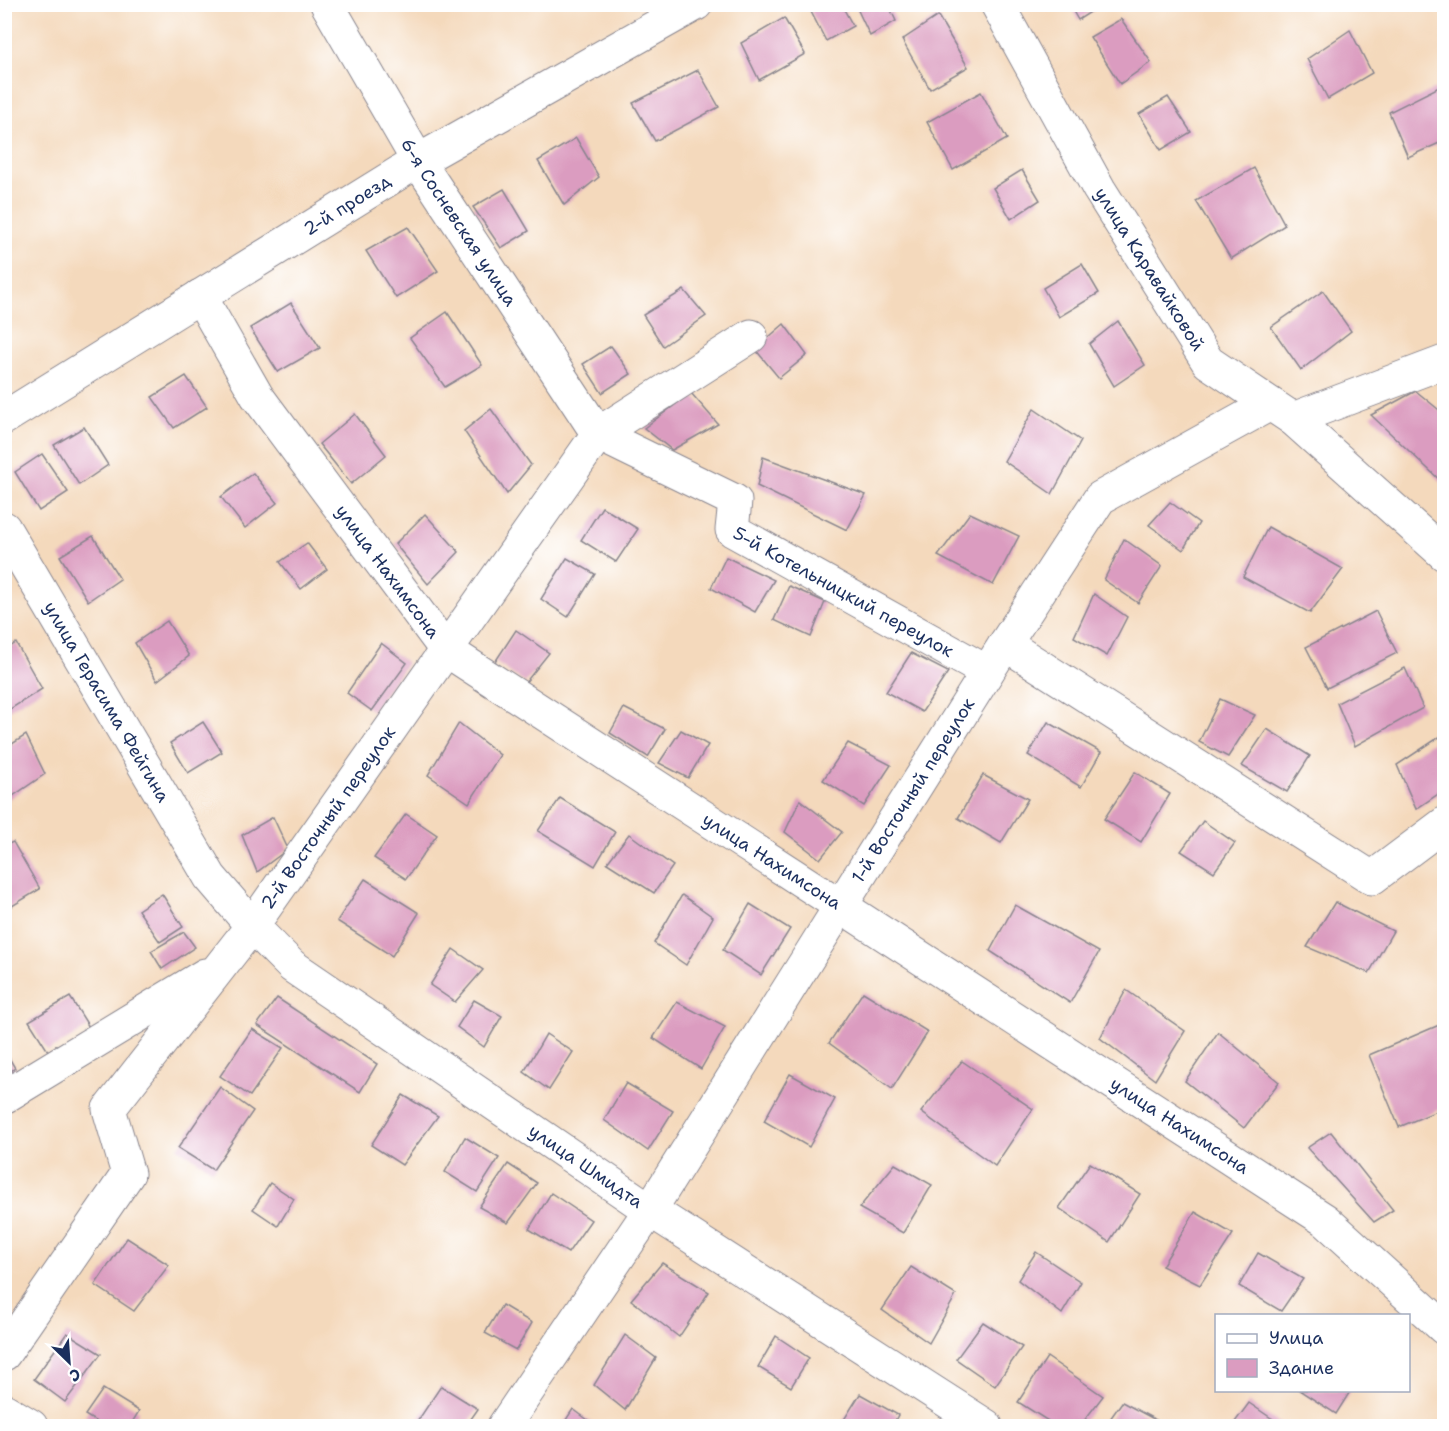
<svg xmlns="http://www.w3.org/2000/svg" width="1449" height="1431" viewBox="0 0 1449 1431" font-family="'Shantell Sans',sans-serif">
<style>
.building{fill:#db9cc0}
.lines{fill:none;stroke-linecap:round;stroke-linejoin:round}
.minor-casing{stroke:#88848d;stroke-width:35}
.major-casing{stroke:#88848d;stroke-width:35}
.minor{stroke:#fff;stroke-width:33}
.major{stroke:#fff;stroke-width:33}
.labels{text-anchor:middle;stroke-width:4.5;stroke-linejoin:round;paint-order:stroke}
.street-label{font-size:18px;fill:#1b2f5e;stroke:#fff}
</style>
<rect width="100%" height="100%" fill="#fff"/>
<filter id="ink" filterUnits="userSpaceOnUse"><feTurbulence type="fractalNoise" baseFrequency=".0167" numOctaves="2"/><feDisplacementMap in="SourceGraphic" scale="12" xChannelSelector="R" yChannelSelector="G"/><feConvolveMatrix kernelMatrix="1 2 1 2 8 2 1 2 1" color-interpolation-filters="sRGB"/></filter>
<filter id="wash" filterUnits="userSpaceOnUse"><feTurbulence type="fractalNoise" baseFrequency=".008" numOctaves="4" result="noise"/><feDisplacementMap in="SourceGraphic" scale="24" xChannelSelector="R" yChannelSelector="G"/><feGaussianBlur stdDeviation="1.35" result="paint"/><feColorMatrix in="noise" values="0 0 0 0 0 0 0 0 0 0 0 0 0 0 0 0 0 1.4 0 .05"/><feComposite in="paint" operator="in"/></filter>
<g filter="url(#wash)">
<rect width="100%" height="100%" fill="#f4d9bc"/>
<g id="blocks">
<g class="building">
<polygon points="807,4 841,4 853,26 826,41"/>
<polygon points="855,4 888,4 896,21 870,36"/>
<polygon points="1069,4 1103,4 1078,20"/>
<polygon points="938,16 968,67 930,89 902,40"/>
<polygon points="784,18 805,54 759,80 741,43"/>
<polygon points="1121,19 1151,62 1120,84 1090,37"/>
<polygon points="1350,30 1372,73 1328,99 1307,59"/>
<polygon points="698,70 719,107 655,141 633,103"/>
<polygon points="1439,87 1444,101 1444,141 1408,157 1389,112"/>
<polygon points="981,92 1007,139 953,170 927,122"/>
<polygon points="1168,97 1191,132 1161,150 1139,114"/>
<polygon points="576,138 599,177 564,205 538,161"/>
<polygon points="1254,168 1285,225 1231,259 1196,201"/>
<polygon points="1022,170 1040,200 1011,219 993,188"/>
<polygon points="504,189 529,231 501,248 473,207"/>
<polygon points="408,227 438,271 396,298 366,251"/>
<polygon points="1082,264 1099,293 1059,317 1043,288"/>
<polygon points="684,290 706,316 663,346 643,315"/>
<polygon points="1323,291 1351,331 1301,370 1271,327"/>
<polygon points="291,303 320,348 278,372 250,328"/>
<polygon points="447,312 482,365 445,387 410,338"/>
<polygon points="1118,321 1145,365 1114,386 1089,344"/>
<polygon points="784,324 807,355 779,378 755,349"/>
<polygon points="611,346 631,374 602,393 583,364"/>
<polygon points="186,376 207,407 174,428 152,397"/>
<polygon points="1416,391 1444,414 1444,484 1371,415"/>
<polygon points="691,393 718,424 672,450 644,428"/>
<polygon points="491,409 531,465 507,494 464,431"/>
<polygon points="1034,409 1081,441 1052,494 1004,461"/>
<polygon points="355,414 386,455 351,484 319,444"/>
<polygon points="84,427 108,465 79,485 54,445"/>
<polygon points="42,454 68,492 39,511 15,472"/>
<polygon points="763,457 866,495 847,530 757,486"/>
<polygon points="253,473 277,503 245,528 221,497"/>
<polygon points="1170,502 1199,523 1183,550 1149,525"/>
<polygon points="602,507 638,529 616,562 581,540"/>
<polygon points="970,513 1019,536 993,585 938,556"/>
<polygon points="425,514 459,552 428,584 395,544"/>
<polygon points="1268,527 1343,569 1310,613 1243,577"/>
<polygon points="93,536 120,579 88,601 60,556"/>
<polygon points="1124,539 1162,566 1138,603 1104,580"/>
<polygon points="307,543 327,569 301,589 280,562"/>
<polygon points="726,557 774,580 755,612 711,588"/>
<polygon points="567,558 595,574 568,617 541,599"/>
<polygon points="789,586 825,602 811,637 774,620"/>
<polygon points="1094,594 1127,617 1107,656 1074,637"/>
<polygon points="1376,611 1397,653 1327,688 1306,647"/>
<polygon points="167,621 189,656 157,681 135,643"/>
<polygon points="516,630 549,653 525,683 495,662"/>
<polygon points="16,643 42,689 4,713 4,651"/>
<polygon points="381,643 407,663 372,711 347,693"/>
<polygon points="911,653 948,672 922,712 886,692"/>
<polygon points="1405,668 1423,708 1355,746 1337,703"/>
<polygon points="1220,699 1255,715 1228,757 1199,742"/>
<polygon points="624,708 665,729 648,757 610,733"/>
<polygon points="203,722 222,752 188,773 170,743"/>
<polygon points="1048,722 1101,752 1081,787 1028,755"/>
<polygon points="459,723 500,755 469,803 428,775"/>
<polygon points="1267,729 1310,756 1287,792 1242,766"/>
<polygon points="681,730 708,745 688,778 659,763"/>
<polygon points="1444,734 1444,790 1416,809 1397,765"/>
<polygon points="26,735 45,774 4,802 4,749"/>
<polygon points="848,743 891,765 864,806 823,780"/>
<polygon points="1135,772 1170,794 1141,842 1104,819"/>
<polygon points="983,775 1028,799 1001,843 958,818"/>
<polygon points="560,798 615,832 595,866 538,831"/>
<polygon points="800,800 842,832 820,859 785,832"/>
<polygon points="406,814 437,835 406,879 374,858"/>
<polygon points="273,817 288,849 257,872 242,835"/>
<polygon points="1203,821 1235,843 1214,872 1181,851"/>
<polygon points="629,834 673,866 654,893 607,863"/>
<polygon points="13,842 40,889 4,911 4,846"/>
<polygon points="365,879 419,913 392,956 337,921"/>
<polygon points="162,894 183,927 160,942 138,910"/>
<polygon points="682,895 713,917 686,965 654,943"/>
<polygon points="1335,902 1393,931 1369,973 1307,947"/>
<polygon points="750,904 790,929 761,975 723,950"/>
<polygon points="1015,905 1099,952 1070,1003 990,951"/>
<polygon points="184,932 195,947 162,969 151,951"/>
<polygon points="453,949 483,970 455,1002 430,985"/>
<polygon points="1126,990 1185,1031 1155,1080 1100,1038"/>
<polygon points="863,992 928,1032 892,1089 829,1043"/>
<polygon points="70,997 89,1027 48,1051 29,1021"/>
<polygon points="277,998 377,1064 360,1092 257,1025"/>
<polygon points="474,1000 502,1016 484,1047 457,1027"/>
<polygon points="677,1002 725,1027 701,1069 653,1038"/>
<polygon points="1444,1023 1444,1108 1399,1127 1369,1055"/>
<polygon points="252,1029 283,1048 250,1096 220,1076"/>
<polygon points="1218,1032 1279,1082 1244,1128 1185,1081"/>
<polygon points="546,1034 573,1052 549,1090 524,1072"/>
<polygon points="5,1051 15,1068 5,1075"/>
<polygon points="962,1061 1033,1109 995,1166 921,1112"/>
<polygon points="790,1074 835,1099 809,1147 764,1121"/>
<polygon points="626,1083 673,1111 648,1151 604,1120"/>
<polygon points="220,1087 253,1111 213,1170 178,1148"/>
<polygon points="403,1095 438,1116 402,1165 371,1145"/>
<polygon points="1331,1132 1393,1210 1374,1222 1307,1148"/>
<polygon points="465,1137 499,1158 477,1192 445,1172"/>
<polygon points="1090,1163 1140,1194 1109,1242 1059,1208"/>
<polygon points="508,1164 537,1183 508,1223 479,1207"/>
<polygon points="895,1164 932,1185 903,1233 859,1208"/>
<polygon points="270,1183 294,1199 278,1226 253,1209"/>
<polygon points="551,1193 591,1220 568,1253 529,1229"/>
<polygon points="1195,1212 1233,1234 1200,1285 1162,1266"/>
<polygon points="127,1238 169,1265 134,1311 95,1285"/>
<polygon points="1036,1252 1081,1282 1062,1314 1018,1280"/>
<polygon points="1258,1253 1303,1279 1281,1311 1239,1286"/>
<polygon points="662,1263 709,1292 679,1337 631,1300"/>
<polygon points="911,1267 956,1295 929,1343 882,1310"/>
<polygon points="502,1305 532,1323 516,1350 485,1333"/>
<polygon points="983,1322 1022,1347 995,1386 956,1359"/>
<polygon points="67,1333 101,1354 65,1402 34,1379"/>
<polygon points="625,1335 656,1358 625,1410 594,1385"/>
<polygon points="776,1336 809,1358 791,1387 758,1367"/>
<polygon points="1047,1357 1103,1396 1080,1426 1056,1426 1018,1402"/>
<polygon points="441,1386 478,1409 466,1426 415,1425"/>
<polygon points="103,1389 139,1411 130,1426 103,1426 85,1415"/>
<polygon points="1299,1390 1351,1390 1336,1414"/>
<polygon points="860,1394 898,1415 892,1426 840,1426"/>
<polygon points="1122,1402 1167,1426 1105,1426"/>
<polygon points="1249,1403 1283,1426 1232,1426"/>
<polygon points="573,1409 596,1426 562,1426"/>
</g>
</g>
</g>
<g filter="url(#ink)">
<use href="#blocks" fill-opacity="0" stroke="#88848d" stroke-width="1.5"/>
<g class="lines">
<defs>
<g id="minor">
<path id="s1" d="M327 4 418 161 598 434"/>
<path id="s2" d="M997 4 1099 189 1208 362 1293 419 1444 554"/>
<path id="s3" d="M200 296 257 396 446 650 1325 1220 1444 1328"/>
<path id="s4" d="M4 418 418 161 696 4"/>
<polyline points="1293,419 1444,362"/>
<path id="s5" d="M598 434 735 501 732 530 987 672"/>
<polyline points="1005,644 1372,878 1444,824"/>
<polyline points="4,1097 205,975"/>
<path id="s6" d="M4 1354 128 1174 109 1109 252 926 598 434 751 336"/>
<polyline points="4,1410 31,1426"/>
<path id="s7" d="M504 1426 650 1210 1005 644 1100 498 1270 404"/>
</g>
<g id="major">
<path id="s8" d="M4 528 210 877 252 926 292 966 650 1210 986 1426"/>
</g>
</defs>
<use href="#minor" class="minor-casing"/>
<use href="#major" class="major-casing"/>
<use href="#minor" class="minor"/>
<use href="#major" class="major"/>
</g>
</g>
<g class="labels">
<g class="street-label">
<text dy="6" stroke="none"><textPath href="#s4" startOffset="404">2-й проезд</textPath></text>
<text dy="6" stroke="none"><textPath href="#s1" startOffset="255">6-я Сосневская улица</textPath></text>
<text dy="6" stroke="none"><textPath href="#s2" startOffset="306">улица Каравайковой</textPath></text>
<text dy="6" stroke="none"><textPath href="#s3" startOffset="334">улица Нахимсона</textPath></text>
<text dy="6" stroke="none"><textPath href="#s5" startOffset="309">5-й Котельницкий переулок</textPath></text>
<text dy="6" stroke="none"><textPath href="#s8" startOffset="202">улица Герасима Фейгина</textPath></text>
<text dy="6" stroke="none"><textPath href="#s7" startOffset="756">1-й Восточный переулок</textPath></text>
<text dy="6" stroke="none"><textPath href="#s6" startOffset="651">2-й Восточный переулок</textPath></text>
<text dy="6" stroke="none"><textPath href="#s3" startOffset="820">улица Нахимсона</textPath></text>
<text dy="6" stroke="none"><textPath href="#s3" startOffset="1306">улица Нахимсона</textPath></text>
<text dy="6" stroke="none"><textPath href="#s8" startOffset="882">улица Шмидта</textPath></text>
</g>
</g>
<rect width="1449" height="1431" fill="none" stroke="#fff" stroke-width="24"/>
<rect x="1215" y="1314" width="195" height="78" fill="#ffffff" stroke="#a4acbf" stroke-width="1.5"/>
<rect x="1227" y="1334" width="30" height="9" fill="#ffffff" stroke="#a4acbf" stroke-width="1.5"/>
<text x="1269" y="1344" font-size="18" fill="#1b2f5e">Улица</text>
<rect x="1227" y="1359" width="30" height="18" fill="#db9cc0" stroke="#a4acbf" stroke-width="1.5"/>
<text x="1269" y="1374" font-size="18" fill="#1b2f5e">Здание</text>
<g transform="translate(69 1362) rotate(155)" stroke="#ffffff" stroke-width="4.5" paint-order="stroke">
<path d="M0-4.5L10 22L0 15L-10 22Z" fill="#1b2f5e"/>
<text y="-9" font-size="16" font-weight="bold" text-anchor="middle" fill="#1b2f5e">С</text>
</g>
</svg>
